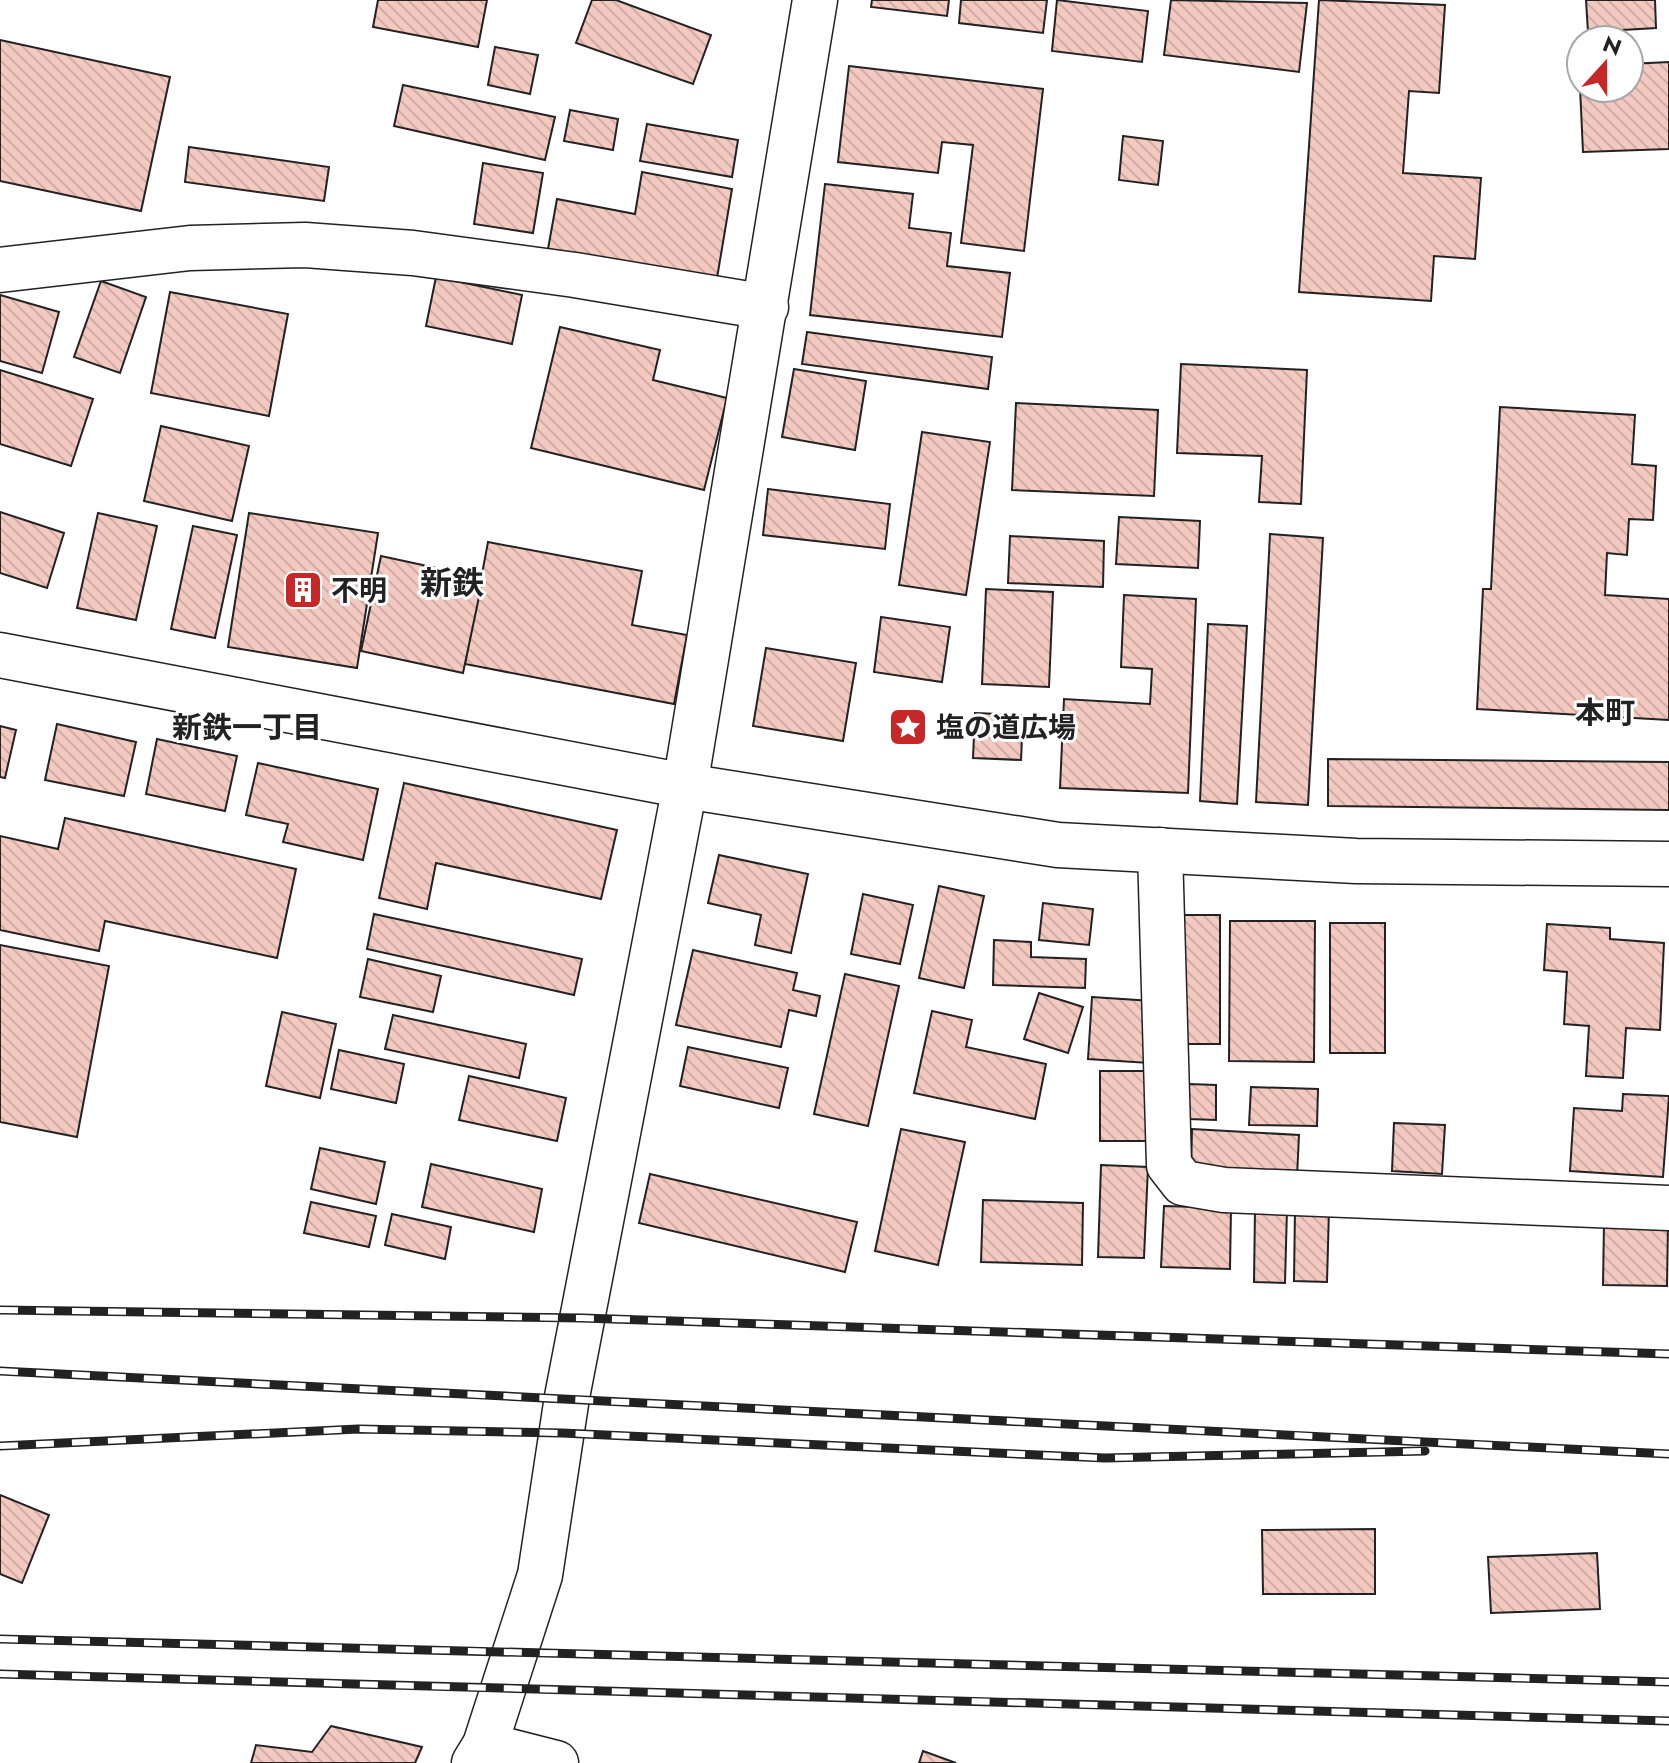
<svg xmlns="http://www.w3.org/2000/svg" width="1669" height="1763" viewBox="0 0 1669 1763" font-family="Jost,'Noto Sans JP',sans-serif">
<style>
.building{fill:url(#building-back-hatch);stroke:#222;stroke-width:2}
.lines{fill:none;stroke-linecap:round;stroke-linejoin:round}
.minor-casing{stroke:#222;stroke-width:47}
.tertiary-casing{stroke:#222;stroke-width:47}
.minor{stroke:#fff;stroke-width:44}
.tertiary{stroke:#fff;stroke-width:44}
.rail-casing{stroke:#222;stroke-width:9}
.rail{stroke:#fff;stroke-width:6;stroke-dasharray:18;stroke-linecap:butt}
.labels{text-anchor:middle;stroke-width:6;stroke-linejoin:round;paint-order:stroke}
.poi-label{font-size:28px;font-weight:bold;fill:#222;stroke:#fff;text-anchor:start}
.neighbourhood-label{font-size:30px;font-weight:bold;fill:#222;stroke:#fff}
.quarter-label{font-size:32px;font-weight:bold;fill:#222;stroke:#fff}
</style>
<defs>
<pattern id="building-back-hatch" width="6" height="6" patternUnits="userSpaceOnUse" patternTransform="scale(2)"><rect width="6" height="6" fill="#f3c9c0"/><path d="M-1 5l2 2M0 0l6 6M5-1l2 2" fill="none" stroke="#d0aca5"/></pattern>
</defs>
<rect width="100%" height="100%" fill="#fff"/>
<g class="building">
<polygon points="378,0 487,0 478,47 373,27"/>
<polygon points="592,0 616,0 711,35 693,84 576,43"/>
<polygon points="872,0 949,0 947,16 871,7"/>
<polygon points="961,0 1047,0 1043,33 959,23"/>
<polygon points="1057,0 1148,11 1142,62 1052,51"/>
<polygon points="1171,0 1307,3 1299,72 1164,55"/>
<polygon points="1319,0 1445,5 1439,93 1409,91 1403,173 1481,178 1475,259 1434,256 1431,301 1299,292"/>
<polygon points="1586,0 1655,0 1656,28 1588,32"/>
<polygon points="0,40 170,77 141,211 0,181"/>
<polygon points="495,47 538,55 530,94 488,85"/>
<polygon points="1669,62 1669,149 1583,152 1579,66 1581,88 1629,88 1629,64"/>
<polygon points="849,66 1043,89 1024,251 961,243 973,145 942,142 938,173 838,162"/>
<polygon points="403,85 555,117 545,160 394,126"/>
<polygon points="570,110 618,119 613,150 564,141"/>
<polygon points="647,124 738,140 732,177 640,161"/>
<polygon points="1123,136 1163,141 1158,185 1119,180"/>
<polygon points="189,147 329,167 324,201 185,182"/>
<polygon points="483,163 543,173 533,233 474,224"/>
<polygon points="642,172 732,189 717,278 548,249 557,199 635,214"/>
<polygon points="825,184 913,194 909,228 951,233 947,266 1010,273 1002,337 810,315"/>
<polygon points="436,277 522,295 512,344 426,326"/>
<polygon points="101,281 146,297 120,373 74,357"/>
<polygon points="170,292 288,314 269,416 151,393"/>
<polygon points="0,295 59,312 42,373 0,361"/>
<polygon points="560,327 660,350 653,380 727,398 704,490 531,448"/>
<polygon points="807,332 992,357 988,389 802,364"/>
<polygon points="1181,364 1307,370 1301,504 1259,502 1262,456 1177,453"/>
<polygon points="794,369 866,381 855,450 782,437"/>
<polygon points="0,370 93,399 71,466 0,444"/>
<polygon points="1016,403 1158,410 1154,496 1012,490"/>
<polygon points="1500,407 1635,415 1632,464 1656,466 1653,520 1629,519 1627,555 1607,553 1605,595 1669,599 1669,720 1477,709 1483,589 1491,589"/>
<polygon points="161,426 249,446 232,521 144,501"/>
<polygon points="922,432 990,442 966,595 899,585"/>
<polygon points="768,489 890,504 885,549 763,535"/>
<polygon points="0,512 64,533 47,588 0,573"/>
<polygon points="98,513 157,526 136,620 77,608"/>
<polygon points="249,513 378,533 357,668 228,647"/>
<polygon points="1119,517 1200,521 1198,568 1116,564"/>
<polygon points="193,526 237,535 215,638 171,629"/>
<polygon points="1270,534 1323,538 1308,805 1256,802"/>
<polygon points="1010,536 1104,541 1103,587 1008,583"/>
<polygon points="488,542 642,571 632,625 687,635 674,704 465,664"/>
<polygon points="381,556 483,578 463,673 361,651"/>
<polygon points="986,589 1053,592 1049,687 982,684"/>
<polygon points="1124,595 1196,599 1188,793 1060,788 1064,699 1150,704 1152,669 1121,667"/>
<polygon points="881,617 950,627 942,682 874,672"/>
<polygon points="1208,624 1247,626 1237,804 1200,801"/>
<polygon points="766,648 856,663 843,741 753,726"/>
<polygon points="975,713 1023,715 1021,760 973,758"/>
<polygon points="57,724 136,742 124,796 45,780"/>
<polygon points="0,726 16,730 5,778 0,777"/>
<polygon points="157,739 237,756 225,811 146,794"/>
<polygon points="1328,759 1669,762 1669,810 1328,806"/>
<polygon points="258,763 378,789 363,860 283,842 288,824 246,815"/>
<polygon points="404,783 617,830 601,899 436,863 427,909 379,898"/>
<polygon points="65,818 296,869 277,958 105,921 99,951 0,930 0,836 58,849"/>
<polygon points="719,855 808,874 791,953 755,945 761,915 708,903"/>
<polygon points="939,886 984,896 964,988 919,978"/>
<polygon points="863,894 913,905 900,964 851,954"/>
<polygon points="1043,903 1093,909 1089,945 1039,940"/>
<polygon points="374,914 582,959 574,995 367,949"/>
<polygon points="1184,915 1220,915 1220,1044 1183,1044"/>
<polygon points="1230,921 1315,921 1314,1062 1229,1061"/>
<rect x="1330" y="923" width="55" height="130"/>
<polygon points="1547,924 1610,928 1610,939 1664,943 1660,1030 1626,1028 1623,1078 1586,1076 1589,1026 1564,1024 1567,972 1544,970"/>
<polygon points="994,940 1031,942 1031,957 1086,959 1085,988 993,985"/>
<polygon points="0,945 109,966 77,1137 0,1122"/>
<polygon points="693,950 797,973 793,990 820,996 816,1016 789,1010 781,1047 676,1025"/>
<polygon points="368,959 441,976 433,1012 360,997"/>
<polygon points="845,974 899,986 868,1126 814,1114"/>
<polygon points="1039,993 1083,1007 1068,1053 1024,1039"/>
<polygon points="1092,997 1152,1001 1149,1063 1088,1059"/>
<polygon points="932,1011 972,1020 966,1047 1046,1064 1035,1119 914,1093"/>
<polygon points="282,1012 336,1024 320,1098 266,1086"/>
<polygon points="393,1015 526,1044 519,1078 385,1049"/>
<polygon points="688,1047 788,1068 779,1108 680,1086"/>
<polygon points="339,1050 404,1064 396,1103 331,1089"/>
<rect x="1100" y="1071" width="48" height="70"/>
<polygon points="469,1076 566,1098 557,1141 459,1120"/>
<polygon points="1189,1084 1216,1085 1216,1120 1188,1119"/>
<polygon points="1251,1087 1318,1089 1317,1126 1249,1125"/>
<polygon points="1623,1094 1669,1096 1663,1177 1570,1171 1574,1108 1622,1111"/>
<polygon points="1394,1123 1445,1125 1442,1174 1392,1171"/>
<polygon points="901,1129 965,1142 938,1265 875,1251"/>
<polygon points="1192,1129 1299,1135 1297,1177 1191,1171"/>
<polygon points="320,1148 385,1162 376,1204 311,1189"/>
<polygon points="431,1164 542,1189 534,1232 422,1207"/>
<polygon points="1101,1165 1148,1167 1144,1258 1098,1257"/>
<polygon points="650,1174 857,1222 845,1272 639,1223"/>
<polygon points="983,1200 1083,1203 1082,1265 981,1262"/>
<polygon points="311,1202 376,1216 369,1247 304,1233"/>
<polygon points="1164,1206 1231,1208 1230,1269 1161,1267"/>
<polygon points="1255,1209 1287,1209 1285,1283 1254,1282"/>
<polygon points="1295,1209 1329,1210 1327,1282 1294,1281"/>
<polygon points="392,1214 451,1227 445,1259 385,1245"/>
<polygon points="1604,1223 1668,1224 1667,1286 1603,1285"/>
<polygon points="0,1495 49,1515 22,1583 0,1574"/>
<polygon points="1375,1529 1375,1594 1263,1594 1262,1530"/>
<polygon points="1597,1553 1600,1609 1491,1613 1488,1557"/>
<polygon points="331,1726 422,1747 415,1763 251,1763 256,1745 312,1752"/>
<polygon points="923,1751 956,1763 919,1763"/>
</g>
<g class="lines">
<defs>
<g id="minor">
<polyline points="0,270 190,248 305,245 413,253 575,275 766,307"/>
<polyline points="1160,850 1169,1165 1183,1183 1224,1190 1669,1208"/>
<polyline points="485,1745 556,1763"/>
</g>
<g id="tertiary">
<polyline points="0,655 685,786 1058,845 1356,861 1669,864"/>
<polyline points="474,1763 485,1745 540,1575 567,1397 685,786 815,0"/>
</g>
</defs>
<use href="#minor" class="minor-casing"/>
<use href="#tertiary" class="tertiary-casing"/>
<use href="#minor" class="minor"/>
<use href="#tertiary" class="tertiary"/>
<defs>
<g id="rail">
<polyline points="0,1310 582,1318 1669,1354"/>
<polyline points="0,1371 1669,1454"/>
<polyline points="0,1446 358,1429 562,1433 1105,1458 1425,1451"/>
<polyline points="0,1639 1669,1682"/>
<polyline points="0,1674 1669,1721"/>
</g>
</defs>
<use href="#rail" class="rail-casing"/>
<use href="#rail" class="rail"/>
</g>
<defs>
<symbol id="building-square" viewBox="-11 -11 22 22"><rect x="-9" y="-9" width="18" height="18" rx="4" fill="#c62828" stroke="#fff"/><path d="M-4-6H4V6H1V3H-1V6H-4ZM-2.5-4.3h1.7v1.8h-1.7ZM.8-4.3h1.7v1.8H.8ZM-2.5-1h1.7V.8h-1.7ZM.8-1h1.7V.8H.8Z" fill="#fff"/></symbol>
<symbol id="sight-square" viewBox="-11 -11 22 22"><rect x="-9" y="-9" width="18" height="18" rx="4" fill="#c62828" stroke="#fff"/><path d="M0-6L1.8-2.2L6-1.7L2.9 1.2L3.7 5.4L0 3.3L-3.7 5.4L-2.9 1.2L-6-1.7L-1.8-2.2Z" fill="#fff"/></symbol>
</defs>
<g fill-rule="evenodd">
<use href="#building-square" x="281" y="568" width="44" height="44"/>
<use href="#sight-square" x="886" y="705" width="44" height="44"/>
</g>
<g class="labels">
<g class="poi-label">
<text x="331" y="600">不明</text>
<text x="936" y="737">塩の道広場</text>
</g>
<g class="neighbourhood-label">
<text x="1605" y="723">本町</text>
<text x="247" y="738">新鉄一丁目</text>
</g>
<g class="quarter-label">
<text x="452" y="594">新鉄</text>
</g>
</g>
<g transform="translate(1605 64) rotate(21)"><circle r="38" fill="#ffffff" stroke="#a7a7a7" stroke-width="2"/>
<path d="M0-6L14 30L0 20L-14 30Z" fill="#c62828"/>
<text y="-12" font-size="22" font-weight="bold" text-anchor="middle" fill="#222222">N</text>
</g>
</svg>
